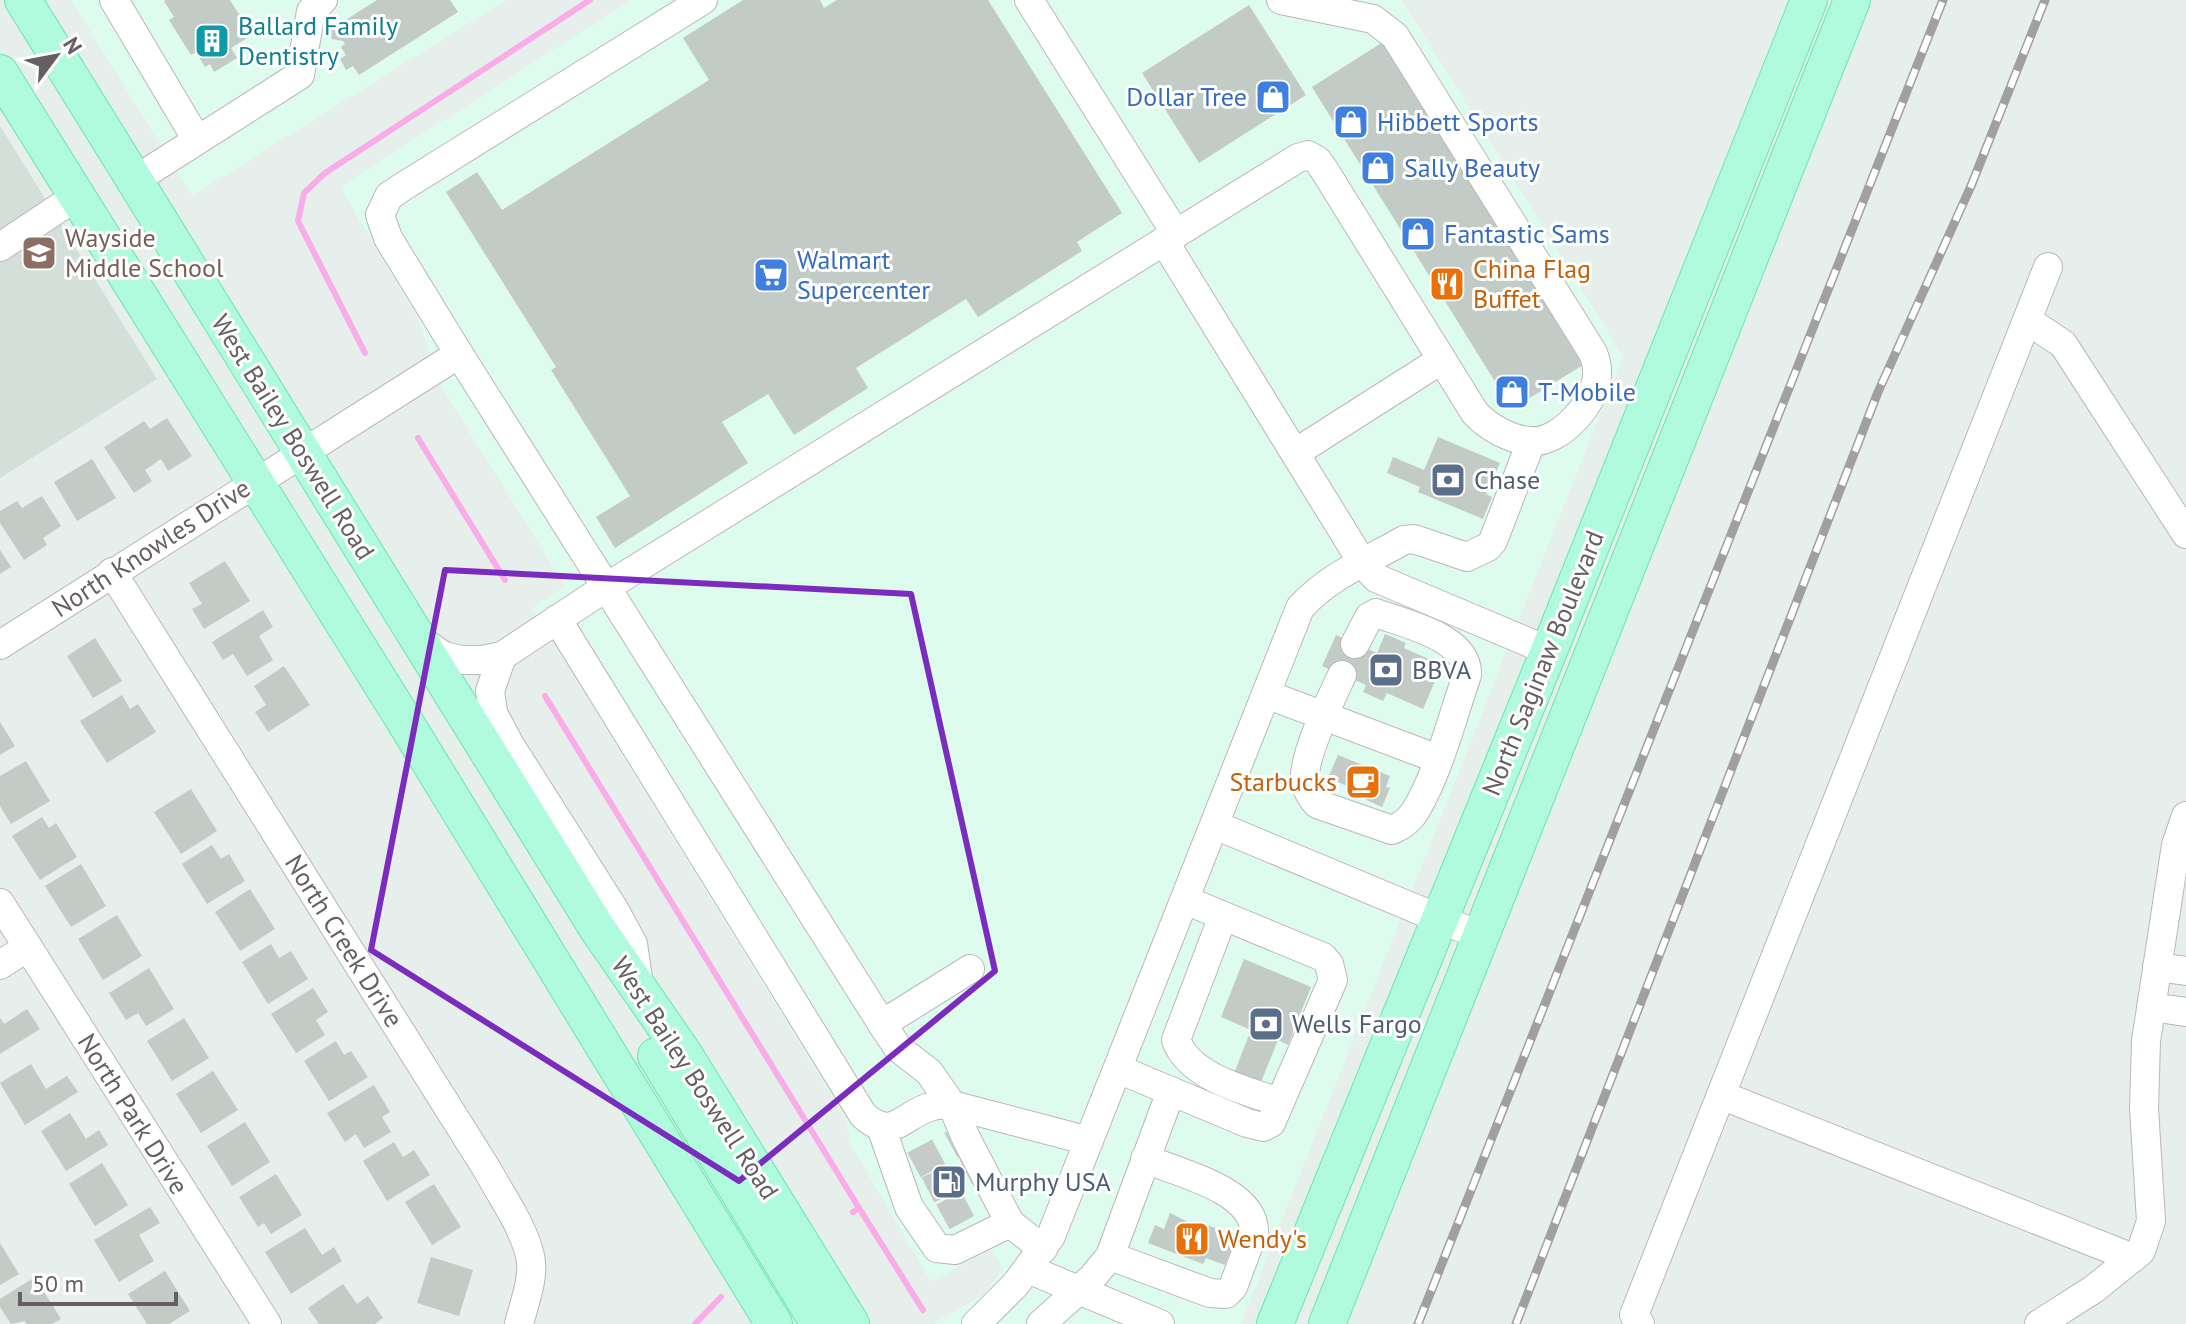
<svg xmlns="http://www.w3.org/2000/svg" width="2186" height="1324" viewBox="0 0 2186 1324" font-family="'PT Sans',sans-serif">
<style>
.commercial{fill:#defcee}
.education{fill:#d4dfda}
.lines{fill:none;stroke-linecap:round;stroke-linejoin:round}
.stream{stroke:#f9ace8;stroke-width:6}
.building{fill:#c2cbc5}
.minor-tunnel{stroke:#c6cbc9;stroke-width:28;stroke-dasharray:28 14;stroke-linecap:butt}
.minor-casing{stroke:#bcb6b9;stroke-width:30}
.major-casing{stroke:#66e8a7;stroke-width:38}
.minor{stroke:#fff;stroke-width:28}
.major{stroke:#b0fade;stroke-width:36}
.rail-casing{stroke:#a29fa1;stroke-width:9}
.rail{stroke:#fff;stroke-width:6;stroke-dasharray:18;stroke-linecap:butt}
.marked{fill:none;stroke:#7b2cbf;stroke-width:6;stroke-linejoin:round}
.labels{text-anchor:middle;stroke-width:6;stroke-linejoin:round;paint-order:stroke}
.culture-label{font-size:26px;fill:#0d838f;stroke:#fff;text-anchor:start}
.shop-label{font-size:26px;fill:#366cbe;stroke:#fff;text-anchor:start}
.education-label{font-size:26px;fill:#785e54;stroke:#fff;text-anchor:start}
.food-label{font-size:26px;fill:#c56008;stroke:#fff;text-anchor:start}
.street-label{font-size:26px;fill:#655e63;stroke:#fff}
.service-label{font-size:26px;fill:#4e5e75;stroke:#fff;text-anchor:start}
</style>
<rect width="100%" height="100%" fill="#e6efeb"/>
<g class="commercial">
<polygon points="71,0 506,0 192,196"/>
<polygon points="631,0 1402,0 1623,356 1241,1324 932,1324 983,1295 1003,1269 991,1249 931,1282 850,1143 846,1120 532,608 565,586 442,388 419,321 340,187"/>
</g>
<polygon class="education" points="0,126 157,379 0,478"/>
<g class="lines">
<g class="stream">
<polyline points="365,353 298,221 304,193 325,173 590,0"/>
<polyline points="418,438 505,580"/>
<polyline points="545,696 859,1208 853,1212"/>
<polyline points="859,1208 923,1310"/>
<polyline points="695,1324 721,1297"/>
</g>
</g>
<g class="building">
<polygon points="166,0 230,0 252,35 231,48 237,58 214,72 210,64 205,67 196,52 191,55 169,20 174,17 164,1"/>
<polygon points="377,0 450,0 458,12 359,75 353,66 346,70 340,59 346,55 341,47 345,44 343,41 332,39 328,30 333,22 341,23"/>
<polygon points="743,0 820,0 824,8 837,0 988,0 1122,213 1077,242 1082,251 978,317 966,299 856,368 868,388 794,435 768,394 722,422 748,463 615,548 596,517 630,496 551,370 556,367 446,192 477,172 502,210 709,80 683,38"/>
<polygon points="1249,5 1306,95 1199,163 1142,73"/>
<polygon points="1383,42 1583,365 1512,409 1312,87"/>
<polygon points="167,418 192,456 168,471 161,459 145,470 152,481 134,493 104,447 144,421 150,429"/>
<polygon points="1438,437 1500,463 1486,494 1492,497 1483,519 1418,492 1420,487 1387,473 1393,457 1424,470"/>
<polygon points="92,459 116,498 77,521 54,482"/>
<polygon points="42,496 61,526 43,538 47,545 24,560 0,523 0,511 17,501 22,508"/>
<polygon points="0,550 11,567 0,574"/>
<polygon points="225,561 250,601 204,629 192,609 202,604 189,583"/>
<polygon points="263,610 273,627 259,636 273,660 247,676 233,654 223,660 212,642"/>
<polygon points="1385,634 1406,643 1404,648 1442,665 1423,709 1387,693 1383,701 1363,692 1366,685 1322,666 1336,635 1377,653"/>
<polygon points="95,638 122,681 93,698 67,656"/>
<polygon points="284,666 310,705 268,732 255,712 266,705 254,686"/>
<polygon points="122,695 130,709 138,704 156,732 107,763 80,721"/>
<polygon points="0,722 15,746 0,755"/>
<polygon points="1338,755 1390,776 1386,787 1390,788 1382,807 1362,798 1364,793 1328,778"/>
<polygon points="26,761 50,801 11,824 0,806 0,776"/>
<polygon points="191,789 217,831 181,854 154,812"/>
<polygon points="42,817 49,828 56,823 77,857 40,880 12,836"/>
<polygon points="212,845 221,859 229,854 245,881 207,904 182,864"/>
<polygon points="81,864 106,906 71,927 45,886"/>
<polygon points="250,889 275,929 240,951 215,912"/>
<polygon points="117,915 142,956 103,980 78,939"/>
<polygon points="271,944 279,958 291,951 308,979 268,1004 242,962"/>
<polygon points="1244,959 1311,987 1288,1045 1278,1040 1259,1087 1233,1076 1251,1030 1221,1017"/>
<polygon points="149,968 174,1009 146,1026 138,1013 126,1020 109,993"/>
<polygon points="313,988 328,1012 316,1020 325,1035 296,1053 271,1014"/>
<polygon points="27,1009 40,1029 0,1054 0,1018 4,1024"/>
<polygon points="184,1018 209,1058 172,1081 147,1041"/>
<polygon points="336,1041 344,1055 351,1051 368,1077 329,1101 304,1061"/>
<polygon points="31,1064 46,1089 67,1076 78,1092 25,1125 0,1083"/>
<polygon points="213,1071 238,1110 201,1133 176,1094"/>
<polygon points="374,1085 390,1112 382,1117 391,1132 364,1148 356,1134 345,1142 327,1113"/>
<polygon points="70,1113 86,1139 99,1130 108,1145 66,1171 41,1131"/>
<polygon points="245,1122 270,1162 232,1186 207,1146"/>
<polygon points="394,1142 403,1157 414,1150 430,1175 387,1201 363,1161"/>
<polygon points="102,1163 128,1205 95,1226 69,1184"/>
<polygon points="276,1174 302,1215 271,1234 264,1223 258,1227 239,1197"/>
<polygon points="434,1184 461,1227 432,1245 405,1202"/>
<polygon points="150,1207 160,1223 139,1235 154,1261 119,1282 94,1240"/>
<polygon points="1170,1213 1200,1228 1202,1223 1236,1236 1225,1265 1206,1258 1203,1264 1148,1243 1155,1225 1164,1229"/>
<polygon points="305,1228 322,1255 334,1247 342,1261 291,1294 265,1252"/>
<polygon points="0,1243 19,1274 0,1285"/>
<polygon points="431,1257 473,1270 459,1316 417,1303"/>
<polygon points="165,1271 190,1311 169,1324 147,1324 128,1294"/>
<polygon points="35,1277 61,1319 52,1324 26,1324 25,1321 11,1324 0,1307 0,1299"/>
<polygon points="343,1284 357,1304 368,1296 383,1318 375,1324 319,1324 308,1308"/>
</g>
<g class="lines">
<g class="minor-tunnel">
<polyline points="914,1165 953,1144"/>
<polyline points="928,1190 968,1170"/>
<polyline points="943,1217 982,1196"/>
</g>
<defs>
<g id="minor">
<polyline points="114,0 197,140"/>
<polyline points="703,0 404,186 389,196 380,215 388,238 459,354 882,1024 898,1048 929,1072 952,1105 966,1138 1010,1223 1043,1249"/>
<polyline points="1029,0 1176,234"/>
<polyline points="135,180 300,75 311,11 323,0"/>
<polyline points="1164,241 1362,562 1376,578 1549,651"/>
<polyline points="0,247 77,196"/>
<polyline points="2027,320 2063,344 2186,534"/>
<polyline points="1295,453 1441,360"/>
<path d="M112 572 488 1171C502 1197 523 1226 530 1256 535 1277 524 1303 519 1324"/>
<path d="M557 619 863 1115C894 1143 903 1113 933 1106 939 1104 946 1105 952 1105L1089 1141"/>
<path d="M419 639 444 656 461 660H482L502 656 605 588 1298 158 1308 155 1317 160 1323 168 1475 413C1488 427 1509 439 1529 441 1560 445 1599 400 1597 371 1597 365 1595 358 1593 353L1395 36 1373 19 1281 0"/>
<polyline points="0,645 459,354"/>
<polyline points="502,656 490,691 493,713 510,745 614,909 633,944 639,985"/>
<path d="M1342 675C1331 699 1302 757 1305 782 1307 791 1311 797 1317 804L1392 830C1402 826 1410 820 1416 810 1439 771 1452 718 1467 675 1469 637 1405 624 1376 613L1369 617 1355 644"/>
<polyline points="1266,694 1438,759"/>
<polyline points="1215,825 1481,936"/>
<polyline points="0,903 267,1324"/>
<path d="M1223 916 1176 1040C1189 1077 1246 1091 1280 1102"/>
<polyline points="0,965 28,947"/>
<polyline points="2157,967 2186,971"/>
<polyline points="2151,1007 2186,1012"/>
<polyline points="882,1024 970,969"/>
<polyline points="1118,1069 1247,1123 1263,1127 1271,1123 1333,980 1329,964 1323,957 1185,900"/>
<polyline points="1721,1095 2133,1258"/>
<polyline points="881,1127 909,1207 937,1248 955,1250 1010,1223"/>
<path d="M1110 1256 1210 1293 1226 1294 1233 1287 1254 1231C1254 1190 1177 1172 1145 1159"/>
<polyline points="1028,1269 1160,1324"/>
<path d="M976 1324 1016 1284 1051 1236 1300 608C1328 576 1368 561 1404 540L1414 539 1467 557 1488 547 1493 541 1531 442"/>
<polyline points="1041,1324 1092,1278 1110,1256 1171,1091"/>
<polyline points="1640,1324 1634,1315 2048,267"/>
<polyline points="2039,1324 2094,1289 2141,1251 2151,1221 2144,1108 2146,1041 2176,845 2186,816"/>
</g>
<g id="major">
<polyline points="23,0 597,928 684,1054 851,1324"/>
<polyline points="0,73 402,717 774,1324"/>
<polyline points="656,1056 819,1324"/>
<polyline points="1275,1324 1549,651 1809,0"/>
<polyline points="1327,1324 1852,0"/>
</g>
</defs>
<use href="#minor" class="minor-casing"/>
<use href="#major" class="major-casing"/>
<use href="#minor" class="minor"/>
<use href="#major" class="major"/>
<defs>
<g id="rail">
<polyline points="1418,1324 1943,0"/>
<polyline points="1516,1324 1878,392 1971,186 2045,0"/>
</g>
</defs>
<use href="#rail" class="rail-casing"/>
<use href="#rail" class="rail"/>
</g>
<path class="marked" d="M445 570 911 594 995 971 739 1181 371 950Z"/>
<defs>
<symbol id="building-square" viewBox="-11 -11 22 22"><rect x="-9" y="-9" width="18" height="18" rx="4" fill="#0f9aa8" stroke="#fff"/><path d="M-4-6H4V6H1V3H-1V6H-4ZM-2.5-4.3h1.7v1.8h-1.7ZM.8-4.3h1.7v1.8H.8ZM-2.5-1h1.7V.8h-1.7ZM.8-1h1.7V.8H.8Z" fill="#fff"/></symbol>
<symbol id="shop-square" viewBox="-11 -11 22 22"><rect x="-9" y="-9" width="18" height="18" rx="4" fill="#3f7fe0" stroke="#fff"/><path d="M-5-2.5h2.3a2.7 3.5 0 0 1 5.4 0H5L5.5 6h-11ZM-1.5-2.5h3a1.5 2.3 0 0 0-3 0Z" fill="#fff"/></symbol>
<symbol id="school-square" viewBox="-11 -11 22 22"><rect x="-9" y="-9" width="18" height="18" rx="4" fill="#8d6e63" stroke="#fff"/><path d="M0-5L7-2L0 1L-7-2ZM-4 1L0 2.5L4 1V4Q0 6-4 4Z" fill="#fff"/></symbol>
<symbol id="supermarket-square" viewBox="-11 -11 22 22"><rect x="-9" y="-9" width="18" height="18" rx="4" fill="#3f7fe0" stroke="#fff"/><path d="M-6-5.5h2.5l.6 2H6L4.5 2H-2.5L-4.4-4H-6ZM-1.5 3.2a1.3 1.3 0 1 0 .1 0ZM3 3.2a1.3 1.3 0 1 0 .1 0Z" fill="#fff"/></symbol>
<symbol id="restaurant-square" viewBox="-11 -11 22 22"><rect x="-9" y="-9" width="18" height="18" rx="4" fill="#e8710a" stroke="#fff"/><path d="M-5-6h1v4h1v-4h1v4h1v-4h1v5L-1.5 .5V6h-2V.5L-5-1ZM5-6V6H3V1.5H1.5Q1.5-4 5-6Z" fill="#fff"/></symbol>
<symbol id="bank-square" viewBox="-11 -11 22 22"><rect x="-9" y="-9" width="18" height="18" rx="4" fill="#5c6f8a" stroke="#fff"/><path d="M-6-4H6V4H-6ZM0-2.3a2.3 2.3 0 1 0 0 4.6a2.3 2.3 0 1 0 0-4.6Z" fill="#fff"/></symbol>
<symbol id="cafe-square" viewBox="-11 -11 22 22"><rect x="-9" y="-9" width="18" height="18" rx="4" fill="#e8710a" stroke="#fff"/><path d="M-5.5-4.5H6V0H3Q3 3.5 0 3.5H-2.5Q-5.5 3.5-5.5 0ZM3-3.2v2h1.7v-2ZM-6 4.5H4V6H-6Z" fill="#fff"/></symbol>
<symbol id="fuel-square" viewBox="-11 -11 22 22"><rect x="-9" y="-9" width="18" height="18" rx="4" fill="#5c6f8a" stroke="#fff"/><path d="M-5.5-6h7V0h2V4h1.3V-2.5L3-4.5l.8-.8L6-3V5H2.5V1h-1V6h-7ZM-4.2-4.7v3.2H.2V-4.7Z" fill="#fff"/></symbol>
</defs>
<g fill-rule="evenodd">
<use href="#building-square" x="192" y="21" width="40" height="40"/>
<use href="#shop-square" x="1253" y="77" width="40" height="40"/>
<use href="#shop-square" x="1331" y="102" width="40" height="40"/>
<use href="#shop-square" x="1358" y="148" width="40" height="40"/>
<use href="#shop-square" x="1398" y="214" width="40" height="40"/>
<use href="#school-square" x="19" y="233" width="40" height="40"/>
<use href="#supermarket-square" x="751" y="255" width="40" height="40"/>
<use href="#restaurant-square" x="1427" y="264" width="40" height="40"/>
<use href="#shop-square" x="1492" y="372" width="40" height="40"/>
<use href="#bank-square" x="1428" y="460" width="40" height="40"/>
<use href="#bank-square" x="1366" y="650" width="40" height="40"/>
<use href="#cafe-square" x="1343" y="762" width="40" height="40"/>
<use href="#bank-square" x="1246" y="1004" width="40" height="40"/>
<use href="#fuel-square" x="929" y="1162" width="40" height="40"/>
<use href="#restaurant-square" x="1172" y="1219" width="40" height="40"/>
</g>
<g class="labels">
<g class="culture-label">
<text x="238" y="35">Ballard Family<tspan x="238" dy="30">Dentistry</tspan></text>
</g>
<g class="shop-label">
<text x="1247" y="106" text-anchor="end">Dollar Tree</text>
<text x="1377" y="131">Hibbett Sports</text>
<text x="1404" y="177">Sally Beauty</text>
<text x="1444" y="243">Fantastic Sams</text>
<text x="797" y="269">Walmart<tspan x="797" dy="30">Supercenter</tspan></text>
<text x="1538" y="401">T-Mobile</text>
</g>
<g class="education-label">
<text x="65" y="247">Wayside<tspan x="65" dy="30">Middle School</tspan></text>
</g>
<g class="food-label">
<text x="1473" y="278">China Flag<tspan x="1473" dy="30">Buffet</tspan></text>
<text x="1337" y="791" text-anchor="end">Starbucks</text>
<text x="1218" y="1248">Wendy's</text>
</g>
<g class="street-label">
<text transform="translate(293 437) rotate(58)" y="9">West Bailey Boswell Road</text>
<text transform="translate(151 548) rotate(-33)" y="9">North Knowles Drive</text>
<text transform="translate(1543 663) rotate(-68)" y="9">North Saginaw Boulevard</text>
<text transform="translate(344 941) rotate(58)" y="9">North Creek Drive</text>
<text transform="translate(695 1078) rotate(57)" y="9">West Bailey Boswell Road</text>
<text transform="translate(133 1114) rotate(58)" y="9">North Park Drive</text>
</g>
<g class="service-label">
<text x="1474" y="489">Chase</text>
<text x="1412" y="679">BBVA</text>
<text x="1292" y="1033">Wells Fargo</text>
<text x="975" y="1191">Murphy USA</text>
</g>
</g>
<g transform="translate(56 56) rotate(58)" stroke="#ffffff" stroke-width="6" paint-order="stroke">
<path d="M0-6L14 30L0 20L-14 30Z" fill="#655e63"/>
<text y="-12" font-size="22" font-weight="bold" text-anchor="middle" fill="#655e63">N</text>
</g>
<path d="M20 1292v12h156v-12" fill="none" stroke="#655e63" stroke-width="4"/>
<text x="32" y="1292" font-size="24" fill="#655e63" stroke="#ffffff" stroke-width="6" paint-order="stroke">50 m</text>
</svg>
